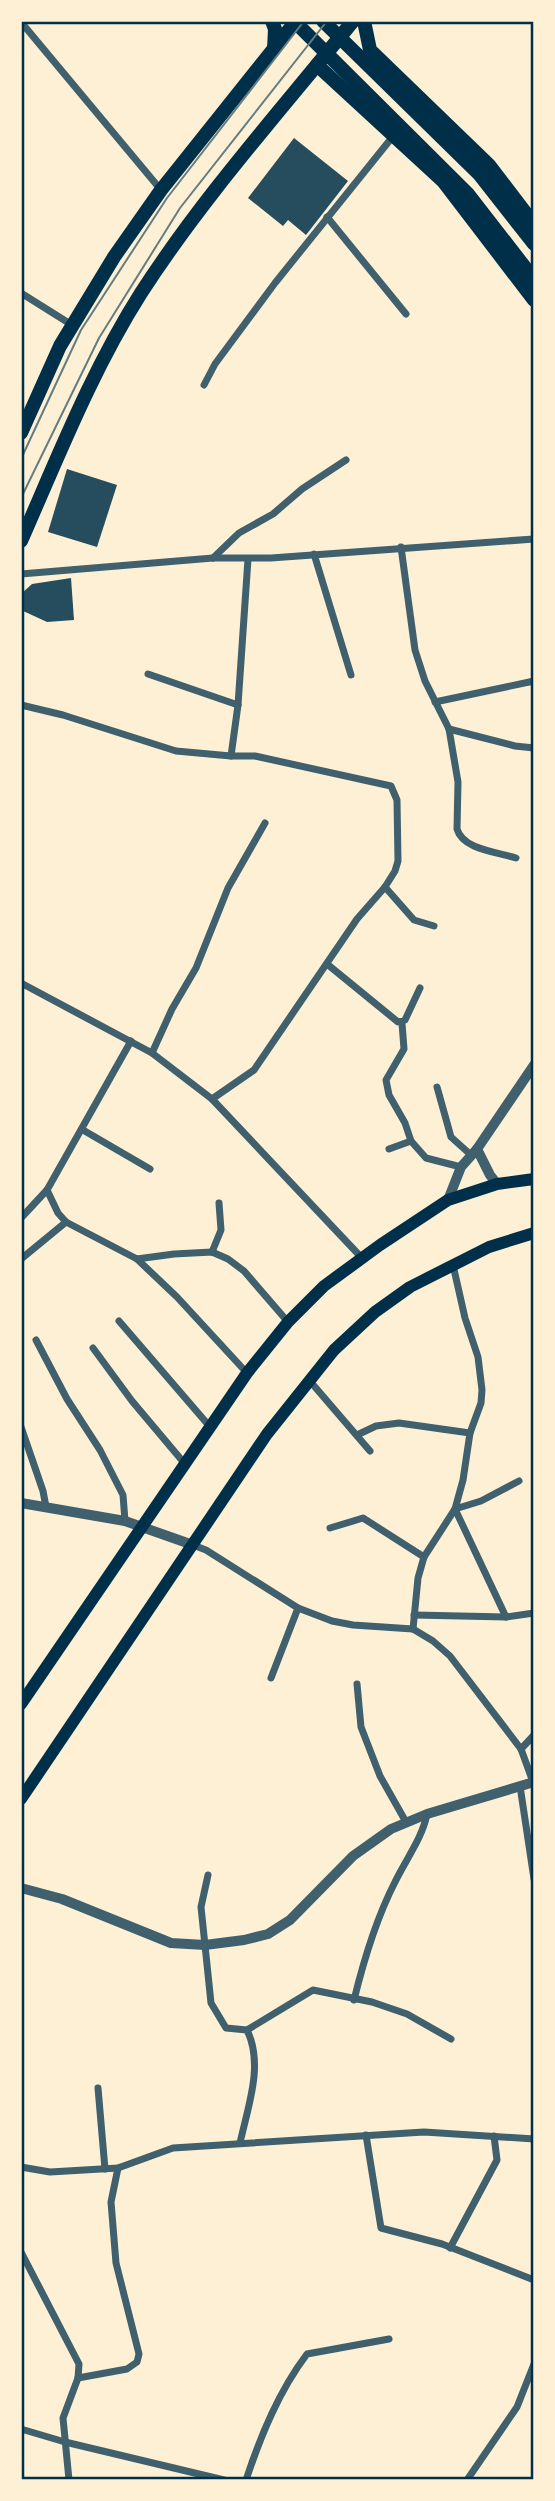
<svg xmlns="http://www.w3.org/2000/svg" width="555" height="2501" viewBox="0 0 555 2501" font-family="'Source Serif 4',serif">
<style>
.building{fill:#264d5e}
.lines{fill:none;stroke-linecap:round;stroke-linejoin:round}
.minor{stroke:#3f606c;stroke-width:7}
.tertiary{stroke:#3f606c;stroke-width:10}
.secondary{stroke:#003049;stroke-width:12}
.primary{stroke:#003049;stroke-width:14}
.tram{stroke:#657d81;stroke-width:2}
.neatline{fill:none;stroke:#003049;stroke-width:2.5}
</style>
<rect width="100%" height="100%" fill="#fdf0d5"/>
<g class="building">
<polygon points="294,138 348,181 306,235 288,220 283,226 248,198"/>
<polygon points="67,469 117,485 97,547 48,532"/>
<polygon points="71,578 74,620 47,622 21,610 21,594 32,584"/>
</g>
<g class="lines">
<g class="minor">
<polyline points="21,22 161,190"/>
<polyline points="327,217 406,314"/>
<polyline points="21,293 72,325"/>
<polyline points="204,385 215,364 275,283 394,135"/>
<path d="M401 547 415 650 425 681 449 729 458 782 457 829C463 850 498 852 516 858"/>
<polyline points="314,554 351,675"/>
<polyline points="213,558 239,533 273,514 302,489 346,460"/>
<polyline points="21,574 213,558 271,558 534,539"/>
<polyline points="148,674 238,705"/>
<polyline points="435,702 534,681"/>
<polyline points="21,705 63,715 176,751 231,756"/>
<polyline points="449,729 515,746 534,748"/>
<polyline points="385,887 414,920 434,926"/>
<polyline points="327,964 398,1022 405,1020 420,988"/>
<polyline points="21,983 152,1053 212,1099 361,1257"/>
<polyline points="402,1023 404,1049 386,1080 389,1095 405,1123 411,1141"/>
<polyline points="152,1053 172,1009 196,968 228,888 265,823"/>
<polyline points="437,1087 451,1137 471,1155"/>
<polyline points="212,1099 254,1070 357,919 385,887 395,871 398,861 397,800 391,786 255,756 231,756 238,705 248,559"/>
<polyline points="83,1130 150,1169"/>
<polyline points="389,1149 411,1141 426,1158 461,1167"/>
<polyline points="47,1190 58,1213 66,1222 137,1259 174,1254 212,1252 228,1259 244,1271 288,1322"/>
<polyline points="21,1218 47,1190 131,1041"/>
<polyline points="212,1252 221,1230 219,1203"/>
<polyline points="21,1259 66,1222"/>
<polyline points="137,1259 177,1297 247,1373"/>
<polyline points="119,1321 211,1428"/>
<polyline points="36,1340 67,1399 100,1450 123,1495 125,1521"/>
<polyline points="93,1348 132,1401 185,1464"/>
<polyline points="309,1380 370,1451"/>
<polyline points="21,1427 43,1491 46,1507"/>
<polyline points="357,1435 376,1426 399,1423 470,1433"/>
<polyline points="330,1528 363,1518 424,1557"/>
<polyline points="193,1545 206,1550 298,1608 332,1621 353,1625 413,1629 433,1641 450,1656 521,1749 533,1782"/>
<polyline points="414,1615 506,1617 534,1613"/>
<polyline points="506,1617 455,1509 481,1501 519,1481"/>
<polyline points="413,1629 418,1578 424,1557 455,1509 463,1480 470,1433 481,1403 482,1390 478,1357 465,1318 453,1265"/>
<polyline points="271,1678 298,1608"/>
<polyline points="357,1684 361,1727 380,1776 406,1822"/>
<polyline points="521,1749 534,1735"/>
<polyline points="520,1786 534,1879"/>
<polyline points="208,1875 201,1907 211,2003 226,2028 247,2030 313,1990 372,2002 407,2014 451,2039"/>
<path d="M354 2000C364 1959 376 1919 395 1882 406 1859 422 1839 427 1814"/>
<polyline points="98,2088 105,2169"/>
<polyline points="366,2135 381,2228 442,2244 534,2280"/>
<path d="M240 2143C248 2106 264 2065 247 2030"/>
<polyline points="21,2167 50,2172 118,2168 173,2148 424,2132 534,2139"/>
<polyline points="450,2248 497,2160 494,2136"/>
<polyline points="21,2252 79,2364 78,2378 63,2418 69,2480"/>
<polyline points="78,2378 127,2369 137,2362 139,2354 116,2263 111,2202 118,2168"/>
<polyline points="21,2429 65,2442 224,2480"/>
<path d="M246 2480C261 2435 279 2391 307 2354L389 2339"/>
<polyline points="467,2480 517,2407 534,2364"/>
</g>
<g class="tertiary">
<polyline points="477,1149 490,1175 497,1184"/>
<polyline points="448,1200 461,1167 477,1149 534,1065"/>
<polyline points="21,1503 125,1521 193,1545"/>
<polyline points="21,1888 62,1899 171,1943 205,1945 244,1940 268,1934 290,1920 353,1856 391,1829 427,1814 534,1782"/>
</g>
<g class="secondary">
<polyline points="21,1704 247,1373 288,1322 324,1286 380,1245 448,1200 497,1184 534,1179"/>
<polyline points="21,1799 267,1434 334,1350 375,1312 410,1287 489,1247 534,1233"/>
</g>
<g class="primary">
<polyline points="272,21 275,29 274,49"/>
<polyline points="294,21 468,194 534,279"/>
<polyline points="323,21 479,174 534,244"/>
<polyline points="364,21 370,50 489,165 534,224"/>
<polyline points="317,65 443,181 534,300"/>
<polyline points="21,433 60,346 114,257 161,190 296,21"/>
<path d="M21 541C58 457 92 370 141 293 203 197 281 110 353 21"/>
</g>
<g class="tram">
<polyline points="21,459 81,330 167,198 304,21"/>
<polyline points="21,498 99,338 180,208 327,21"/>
</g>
</g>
<rect width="555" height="2501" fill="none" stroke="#fdf0d5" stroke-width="46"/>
<rect x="23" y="23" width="509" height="2455" class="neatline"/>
</svg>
